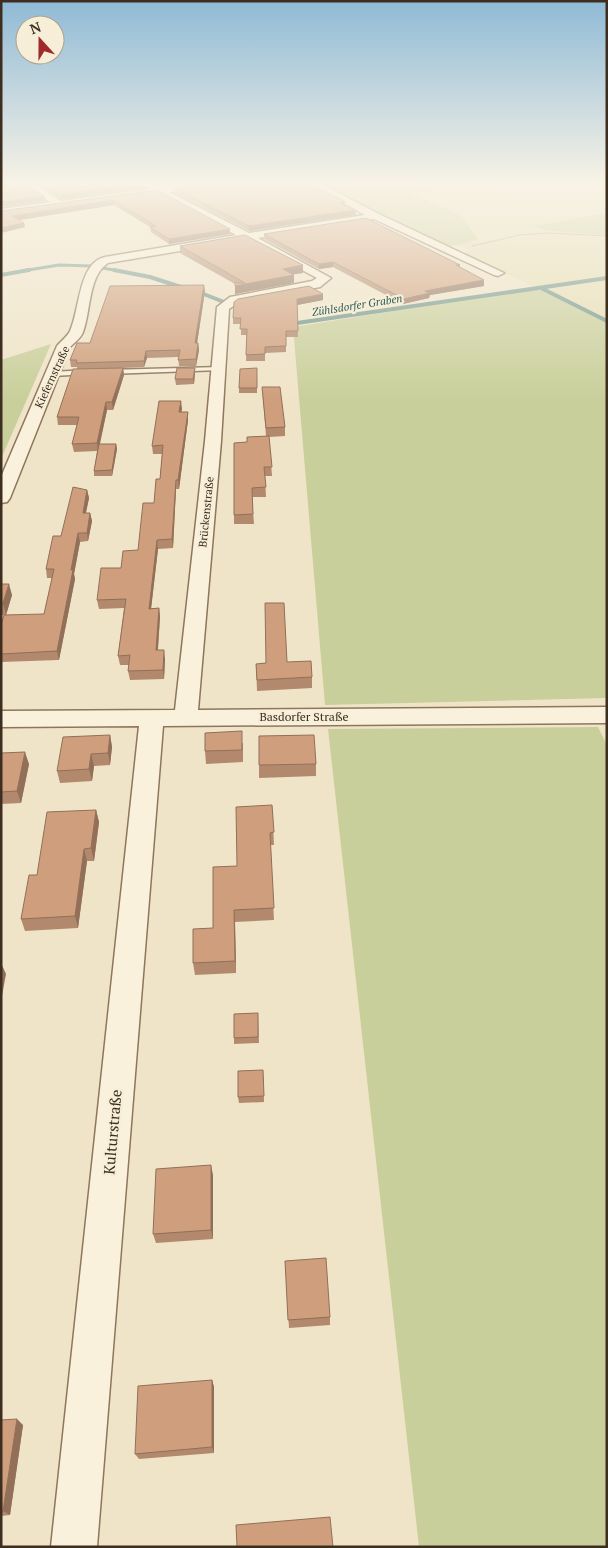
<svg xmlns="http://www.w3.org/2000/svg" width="608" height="1548" viewBox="0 0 608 1548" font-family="'PT Serif',serif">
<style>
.farmland{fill:#e6deb5}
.green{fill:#c9cf9b}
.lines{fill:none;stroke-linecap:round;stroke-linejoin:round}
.stream-far1{stroke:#6f938a;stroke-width:3}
.stream{stroke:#6f938a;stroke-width:4}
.lane-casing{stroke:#8d765c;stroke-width:3}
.street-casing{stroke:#8d765c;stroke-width:3}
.path{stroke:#8d765c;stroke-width:1;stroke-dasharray:1 1;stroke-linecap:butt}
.lane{fill:#faf1dc;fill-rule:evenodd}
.street{fill:#faf1dc;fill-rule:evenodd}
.wall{fill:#b2896c}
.shaded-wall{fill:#916f58}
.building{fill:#cf9f7d;stroke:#916f58}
.labels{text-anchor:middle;stroke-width:4.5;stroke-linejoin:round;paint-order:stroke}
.far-water-label{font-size:11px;font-style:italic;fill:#2f5d5a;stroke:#f7eed8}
.far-street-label{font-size:11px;fill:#3d2e20;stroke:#f7eed8}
.street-label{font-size:12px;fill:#3d2e20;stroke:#f7eed8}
.near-street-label{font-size:15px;fill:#3d2e20;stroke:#f7eed8}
</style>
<rect width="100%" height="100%" fill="#f0e4c8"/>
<polygon class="farmland" points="479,183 607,183 607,319 463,255 466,254 467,250 464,247 443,246 460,245 478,238 459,214 408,194"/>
<g class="green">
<polygon points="323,183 479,183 409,194 459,214 478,239 460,245 443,246 353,202"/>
<polygon points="607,213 607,235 542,230 535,226"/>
<polygon points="537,288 607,319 607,698 325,705 293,327"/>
<polygon points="51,344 1,459 1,360"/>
<polygon points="598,727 607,745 607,1547 419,1547 328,729"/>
</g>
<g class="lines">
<g class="stream-far1">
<polyline points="102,268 120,271"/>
<polyline points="22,271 59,265 91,266"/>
</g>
<g class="stream">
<polyline points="114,270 150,277 184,288"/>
<polyline points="1,275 29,270"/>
<polyline points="543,289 607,321"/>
<polyline points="196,291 224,302"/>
<polyline points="290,324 607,278"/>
</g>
<defs>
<g id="lane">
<polygon points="220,367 222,368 222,370 107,374 103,372 107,370"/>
<polygon points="87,370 91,372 90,374 52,376 48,374 52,372"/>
</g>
<path id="street" d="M23 183H33L61 201 149 189 141 183C150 183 157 187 163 187 182 186 200 183 218 183L214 186 169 192 249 233 365 215 308 183H319L379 214 504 273 498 276 494 275 374 219 258 238 331 278 320 287 238 303 229 309 221 441 198 710 607 707V723L163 726 97 1547H51L139 726 1 727V711L175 710 205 441 217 307 230 297 312 281 317 278 246 240 108 263C88 276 91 311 83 332 81 338 74 343 70 347L10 498 7 502 1 503V477L57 346C61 341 67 337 70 331 80 310 78 263 105 257L236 235 158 193 1 215V209L50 202Z"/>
</defs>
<use href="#lane" class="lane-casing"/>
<use href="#street" class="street-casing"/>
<polyline class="path" points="472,246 520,235 548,233 607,236"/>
<use href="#lane" class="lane"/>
<use href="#street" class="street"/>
</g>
<g class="wall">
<polygon points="1,183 45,201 9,192 1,186"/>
<polygon points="36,183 143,183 144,188 61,199"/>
<polygon points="150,183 197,183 163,185"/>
<polygon points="214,183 346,205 356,210 356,215 249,231 175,193 175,189"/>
<polygon points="157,190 230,229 230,234 169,244 151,232 150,227 114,205 19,220 24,223 25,227 1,211"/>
<polygon points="264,234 460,265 460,268 484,280 484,286 430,295 429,298 403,304 333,267 319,269 264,239"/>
<polygon points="180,246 303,265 303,273 293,274 294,283 235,294 235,284 180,253"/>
<polygon points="205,291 197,343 198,343 199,350 196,366 179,366 178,357 147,358 144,367 123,368 124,375 113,410 107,410 100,444 116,444 117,449 112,476 94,476 94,471 97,451 74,452 72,444 77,425 58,425 57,417 77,369 77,367 71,367 70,360 90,343"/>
<polygon points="323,294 323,300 297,305 298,337 286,337 286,352 265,353 265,361 246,361 247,335 241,335 241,324 233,324 233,318"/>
<polygon points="195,368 195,373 194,384 176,385 175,379"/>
<polygon points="257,368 257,393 239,393 239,388"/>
<polygon points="262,387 285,427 285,436 269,437 272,476 265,476 266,497 252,497 254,524 234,524 234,515 266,436"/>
<polygon points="181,401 181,412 188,420 179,489 176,489 173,548 158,549 151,608 159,608 160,617 158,650 165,659 164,679 130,680 128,671 129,665 120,665 118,656 124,608 99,609 97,600 121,568 138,550 154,503 160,479 162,454 153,454 152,446"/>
<polygon points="87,490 89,498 86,513 90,513 92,521 88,541 80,542 74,574 75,579 59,660 1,662 1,625 44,614 52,578 47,578 46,569 61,536"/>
<polygon points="1,584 12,595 6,615 1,615"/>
<polygon points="287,662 312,677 312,688 257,691 256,664"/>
<polygon points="110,735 112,747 110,765 94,766 92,781 60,783 57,771"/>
<polygon points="243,743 243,762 206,764 205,751"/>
<polygon points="1,753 29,764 21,803 1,804"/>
<polygon points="316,764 316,776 259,778 259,765"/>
<polygon points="272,805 274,845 270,845 274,920 235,922 236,973 195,975 193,963 213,928 237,866"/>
<polygon points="96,810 99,822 94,861 87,861 78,928 25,931 21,919 37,875"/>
<polygon points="258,1013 259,1043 234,1044 234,1038"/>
<polygon points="263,1070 264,1102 239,1103 238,1097"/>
<polygon points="213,1175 213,1239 156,1243 153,1234"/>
<polygon points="285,1261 330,1317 330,1325 289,1328"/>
<polygon points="212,1380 214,1387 214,1453 139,1459 135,1454"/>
<polygon points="1,1420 23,1425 10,1515 1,1516"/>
</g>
<g class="shaded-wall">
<polygon points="144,183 144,188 61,199 61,195"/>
<polygon points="163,183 197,183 163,185"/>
<polygon points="44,196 45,201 1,207 1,202"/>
<polygon points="113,200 114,205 13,221 12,216"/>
<polygon points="356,210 356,215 249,231 249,226"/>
<polygon points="24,223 25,227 1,233 1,228"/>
<polygon points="230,229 230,234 169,244 169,239"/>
<polygon points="333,262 333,267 319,269 319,264"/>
<polygon points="303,265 303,273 283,276 283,269"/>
<polygon points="294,275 294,283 235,294 235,286"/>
<polygon points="484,280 484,286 430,295 429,298 403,304 404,299 425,291"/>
<polygon points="204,285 205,291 196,350 195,343"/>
<polygon points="323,294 323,300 297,305 297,299"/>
<polygon points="198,343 199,350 196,366 196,359"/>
<polygon points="146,351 147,358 144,367 144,361"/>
<polygon points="123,368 124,375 113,410 112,402"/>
<polygon points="195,368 195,373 194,384 193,379"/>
<polygon points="181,401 182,409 180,421 179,412"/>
<polygon points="106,402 107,410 98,451 97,443"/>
<polygon points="188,412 188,420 179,489 178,480"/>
<polygon points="116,444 117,449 112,476 112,470"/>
<polygon points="176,480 176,489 173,548 172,539"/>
<polygon points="87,490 89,498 84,521 83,513"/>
<polygon points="90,513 92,521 88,541 87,533"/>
<polygon points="78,533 80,542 74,574 75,579 59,660 57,651 71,570"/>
<polygon points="157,540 158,549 150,618 149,609"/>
<polygon points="9,584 12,595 6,615 3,603"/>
<polygon points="159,608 160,617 157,660 156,650"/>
<polygon points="164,650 165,659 164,679 163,670"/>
<polygon points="110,735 112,747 110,765 108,753"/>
<polygon points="25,752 29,764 21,803 17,791"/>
<polygon points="91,754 94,766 92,781 89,769"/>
<polygon points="96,810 99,822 94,861 91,848"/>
<polygon points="84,849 87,861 78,928 75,916"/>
<polygon points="234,910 235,922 236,973 235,961"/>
<polygon points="1,963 6,974 1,1001"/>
<polygon points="211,1165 213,1175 213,1239 211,1230"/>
<polygon points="212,1380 214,1387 214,1453 212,1447"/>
<polygon points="17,1419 23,1425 10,1515 3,1511"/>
</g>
<g class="building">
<polygon points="1,183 25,183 44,196 1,202 1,194 14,191"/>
<polygon points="42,183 144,183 61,195"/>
<polygon points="214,183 306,183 337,197 346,202 340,203 356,210 249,226 175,189"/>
<polygon points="157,190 230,229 169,239 150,227 156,226 113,200 12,216 24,223 1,228 1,211"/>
<polygon points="366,218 460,265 456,265 484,280 425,291 430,293 404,299 333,262 319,264 264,234"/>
<polygon points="245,235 303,265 283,269 294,275 235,286 235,283 245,283 180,246"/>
<polygon points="204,285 195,343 198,343 196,359 178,360 180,350 146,351 144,361 76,363 77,360 70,360 77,343 90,343 110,286"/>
<polygon points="309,286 323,294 297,299 298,331 286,331 286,346 265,347 265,354 246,355 247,329 240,329 241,318 233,318 234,302 238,299"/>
<polygon points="123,368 112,402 106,402 97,443 72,444 79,417 57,417 73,369"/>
<polygon points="177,368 195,368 193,379 175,379"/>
<polygon points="257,368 257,388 239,388 240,369"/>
<polygon points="262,387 280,387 285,427 266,428"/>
<polygon points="159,401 181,401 179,412 188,412 178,480 176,480 172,539 157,540 149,609 159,608 156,650 164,650 163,670 128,671 130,655 118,656 126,599 97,600 101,568 121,568 123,551 138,550 143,503 154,503 156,479 160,479 163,445 152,446"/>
<polygon points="269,436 272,467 264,467 266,487 252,488 253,514 234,515 234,443 247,442 247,437"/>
<polygon points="99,444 116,444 112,470 94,471"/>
<polygon points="73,487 87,490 83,513 90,513 87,533 78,533 71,570 73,570 57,651 1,654 1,625 4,615 44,614 54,569 46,569 53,536 61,536"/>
<polygon points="1,584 9,584 3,603 1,603"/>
<polygon points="265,603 284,603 287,662 311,661 312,677 257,680 256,664 266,663"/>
<polygon points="242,731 242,750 205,751 205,733"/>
<polygon points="110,735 108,753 91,754 89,769 57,771 63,737"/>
<polygon points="314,735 316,764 259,765 259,736"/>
<polygon points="25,752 17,791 1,792 1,753"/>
<polygon points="272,805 274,832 270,833 274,908 234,910 235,961 193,963 193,929 213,928 213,867 237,866 236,807"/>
<polygon points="96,810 91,848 84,849 75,916 21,919 29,875 37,875 47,812"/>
<polygon points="258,1013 258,1037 234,1038 234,1014"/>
<polygon points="263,1070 264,1096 238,1097 238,1071"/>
<polygon points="211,1165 211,1230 153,1234 156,1169"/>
<polygon points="326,1258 330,1317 288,1320 285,1261"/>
<polygon points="212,1380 212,1447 135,1454 138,1386"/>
<polygon points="17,1419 3,1511 1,1511 1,1420"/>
<polygon points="330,1517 333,1547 237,1547 236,1525"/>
</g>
<linearGradient id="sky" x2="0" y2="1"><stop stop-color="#8fbad6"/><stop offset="0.46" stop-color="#f8f3e6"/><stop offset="1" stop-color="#f8f3e6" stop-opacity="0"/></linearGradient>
<rect width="608" height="399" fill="url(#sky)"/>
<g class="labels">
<g class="far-water-label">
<text transform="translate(357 305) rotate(-9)" y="4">Zühlsdorfer Graben</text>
</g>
<g class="far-street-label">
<text transform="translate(52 377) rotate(-65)" y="4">Kiefernstraße</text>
<text transform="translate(206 512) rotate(-84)" y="4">Brückenstraße</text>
</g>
<g class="street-label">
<text x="304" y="721">Basdorfer Straße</text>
</g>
<g class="near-street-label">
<text transform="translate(113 1132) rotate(-85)" y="5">Kulturstraße</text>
</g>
</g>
<rect width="608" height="1548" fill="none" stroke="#3d2e20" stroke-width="5"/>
<g transform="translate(40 40) rotate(339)"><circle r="24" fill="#f7eed8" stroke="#ada18e"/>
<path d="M0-4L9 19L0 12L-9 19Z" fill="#9e2a2b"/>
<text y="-8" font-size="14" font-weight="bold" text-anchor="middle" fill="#3d2e20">N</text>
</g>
</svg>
